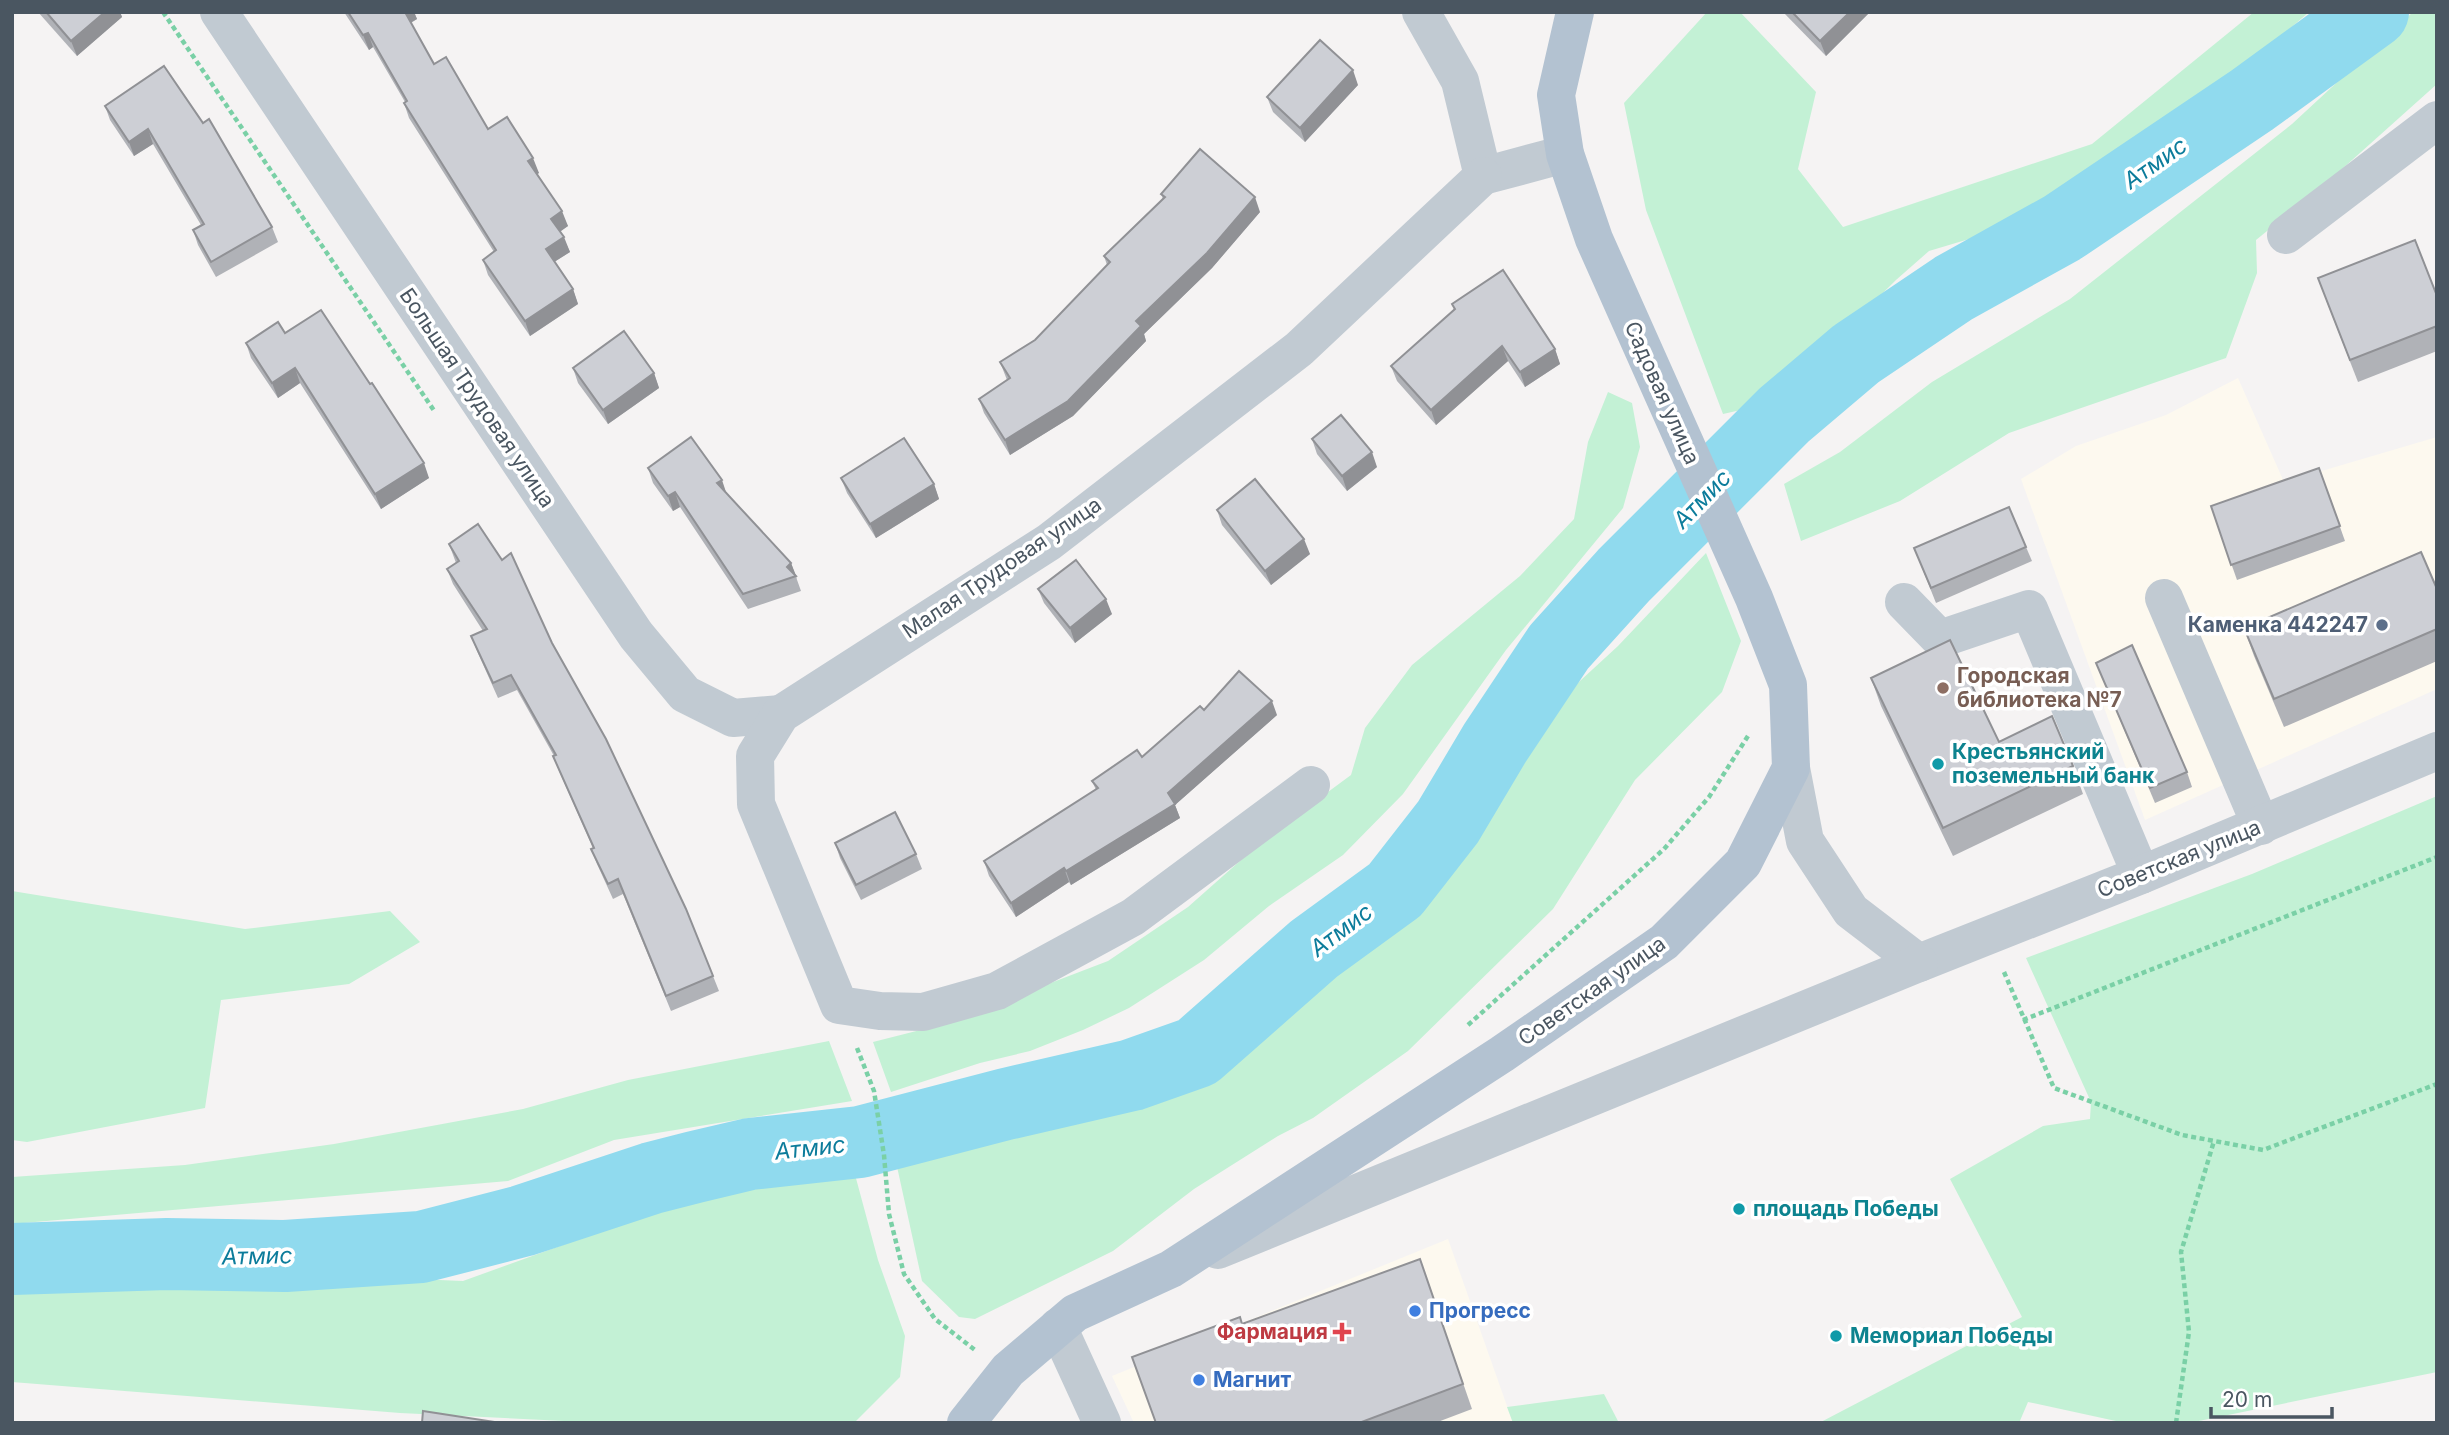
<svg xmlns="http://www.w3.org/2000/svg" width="2449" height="1435" viewBox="0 0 2449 1435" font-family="Inter,sans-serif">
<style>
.commercial{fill:#fdf9ef}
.green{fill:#c3f1d5}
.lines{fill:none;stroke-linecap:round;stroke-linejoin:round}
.river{stroke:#90daee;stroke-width:72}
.path{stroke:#7ad0a6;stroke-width:4.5;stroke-dasharray:5 3.5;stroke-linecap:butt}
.minor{stroke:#c1cad2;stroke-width:38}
.major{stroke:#b3c2d1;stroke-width:38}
.wall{fill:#b0b2b7}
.shaded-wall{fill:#909195}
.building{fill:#cdcfd5;stroke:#909195;stroke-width:2}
.service-dot{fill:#5c6f8a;stroke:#fff;stroke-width:2.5}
.education-dot{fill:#8d6e63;stroke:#fff;stroke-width:2.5}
.culture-dot{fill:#0f9aa8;stroke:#fff;stroke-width:2.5}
.shop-dot{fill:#3f7fe0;stroke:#fff;stroke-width:2.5}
.health-dot{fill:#e0444e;stroke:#fff;stroke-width:2.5}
.labels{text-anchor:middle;stroke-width:7;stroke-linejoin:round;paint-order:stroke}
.street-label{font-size:21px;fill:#4a5661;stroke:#fff}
.service-label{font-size:21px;font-weight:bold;fill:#4e5e75;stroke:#fff;text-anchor:end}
.education-label{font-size:21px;font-weight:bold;fill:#785e54;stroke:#fff;text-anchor:start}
.culture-label{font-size:21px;font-weight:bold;fill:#0d838f;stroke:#fff;text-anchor:start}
.shop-label{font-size:21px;font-weight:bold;fill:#366cbe;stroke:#fff;text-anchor:start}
.health-label{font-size:21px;font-weight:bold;fill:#be3a42;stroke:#fff;text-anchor:end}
.water-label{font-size:23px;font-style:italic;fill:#0c7c9b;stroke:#fff}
</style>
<rect width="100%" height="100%" fill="#f5f3f3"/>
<g class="commercial">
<polygon points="2238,378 2284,482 2437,437 2437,689 2145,820 2021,479 2076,446 2166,415"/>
<polygon points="1448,1239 1513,1423 1134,1423 1112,1376"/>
</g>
<g class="green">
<polygon points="1707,12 1740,12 1816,92 1798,169 1843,227 2092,144 2254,12 2309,12 2218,91 2087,193 2026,222 1929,251 1896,280 1772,403 1723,414 1646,210 1624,103"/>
<polygon points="2413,12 2437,12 2437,84 2332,178 2256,240 2257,273 2226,358 2009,433 1900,501 1801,541 1784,484 1840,452 1932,382 2070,299 2292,124"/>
<polygon points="1608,392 1632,403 1640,447 1623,508 1506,650 1403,794 1343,855 1269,906 1204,960 1129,1008 1083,1030 1030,1051 980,1063 891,1092 873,1042 944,1024 1108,961 1188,907 1267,837 1351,775 1365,728 1412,665 1520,576 1574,519 1588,442"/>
<polygon points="1706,553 1741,641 1722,692 1635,780 1553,909 1408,1051 1313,1118 1278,1136 1194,1189 1113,1251 975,1319 959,1317 922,1281 896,1162 977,1135 1058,1115 1135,1102 1229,1057 1338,959 1409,910 1472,848 1568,692 1618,646"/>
<polygon points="2437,796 2437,1372 2189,1423 2125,1423 2028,1402 2019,1423 1819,1423 2022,1317 1950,1179 2043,1126 2090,1119 2091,1102 2026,958 2252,874"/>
<polygon points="12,891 245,929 390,911 420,942 349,984 221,1000 205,1108 27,1142 12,1140"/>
<polygon points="829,1041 852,1101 614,1140 508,1181 12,1224 12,1177 185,1165 334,1144 523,1109 628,1080"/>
<polygon points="850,1156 878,1260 905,1336 900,1377 854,1423 605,1423 400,1413 12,1382 12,1281 85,1276 242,1275 343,1276 463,1281 773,1169"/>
<polygon points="1604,1394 1619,1423 1513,1423 1507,1407"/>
</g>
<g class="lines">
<polyline class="river" points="12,1259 167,1254 285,1256 421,1247 522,1221 652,1178 695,1167 750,1154 860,1142 1006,1104 1132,1075 1197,1052 1314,949 1395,890 1448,822 1495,743 1559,647 1624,575 1784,415 1856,354 1954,288 2062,228 2252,100 2373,12"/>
<g class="path">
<polyline points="163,12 435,412"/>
<polyline points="2004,972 2054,1088 2182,1135 2263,1150 2437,1084"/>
<polyline points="2023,1020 2437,857"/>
<polyline points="1468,1025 1664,849 1709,797 1748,736"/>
<polyline points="857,1048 874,1091 884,1155 889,1214 904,1274 935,1319 975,1350"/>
<polyline points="2176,1423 2189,1332 2181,1252 2214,1141"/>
</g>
<g class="minor">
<polyline points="219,12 636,635 685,694 733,718 781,714"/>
<polyline points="1421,12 1460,81 1483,176 1565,154"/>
<polyline points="2286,235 2437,120"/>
<polyline points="2164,598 2261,826"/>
<polyline points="1904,602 1940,639 2029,609 2141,875"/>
<polyline points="1791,768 1805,841 1851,911 1919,963 2141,875 2437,751"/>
<polyline points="1311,785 1133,917 997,991 923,1012 880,1011 839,1005 756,804 755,756 781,714 1049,542 1299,349 1483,176"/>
<polyline points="1218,1250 1919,963"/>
<polyline points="1058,1327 1102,1423"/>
</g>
<polyline class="major" points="966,1423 1008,1370 1075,1313 1171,1269 1502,1054 1664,942 1743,863 1791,768 1788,685 1754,598 1594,239 1565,154 1556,95 1575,12"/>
</g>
<g class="wall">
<polygon points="38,12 120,12 122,17 77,56"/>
<polygon points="344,12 414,12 417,19 411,23 434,64 488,129 539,173 537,174 568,226 560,231 570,252 554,262 573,289 578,304 530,336 488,275 483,260 494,252 409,118 404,103 405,102 373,47 369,50"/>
<polygon points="1783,12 1870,12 1826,56"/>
<polygon points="164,66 272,227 278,242 216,277 198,245 193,230 201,225 153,144 134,156 110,120 105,106"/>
<polygon points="1358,85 1305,142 1273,112 1267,97"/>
<polygon points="1161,194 1260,212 1212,268 1144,334 1146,341 1073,416 1010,455 984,413 979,399 1007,380 1000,362 1035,340 1107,265 1104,256 1163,199"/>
<polygon points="2437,296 2437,351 2358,382 2326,300"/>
<polygon points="1452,304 1555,349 1560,364 1525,387 1508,361 1436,425 1397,381 1391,366 1454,310"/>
<polygon points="285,333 429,478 381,509 300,383 278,398 251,358 246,343"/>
<polygon points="573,368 654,373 659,388 608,424 578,383"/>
<polygon points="1312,439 1377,467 1347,491 1317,454"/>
<polygon points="648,468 726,493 791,563 801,591 748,609 680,507 673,511 653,483"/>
<polygon points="2319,468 2345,541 2237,580 2211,506"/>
<polygon points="841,478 934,484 939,499 876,538 847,493"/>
<polygon points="1217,510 1310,554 1271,585 1222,525"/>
<polygon points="449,544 552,643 713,976 719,991 671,1011 623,894 613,899 597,864 591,849 593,848 559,771 554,756 517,690 498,698 477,651 471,636 483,631 453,584 447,569 456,563"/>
<polygon points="2026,547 2032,561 1936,603 1914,548"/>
<polygon points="1038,589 1112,614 1075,643 1044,603"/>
<polygon points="2437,589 2437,661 2284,727 2254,656 2244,628"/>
<polygon points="2096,663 2187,772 2192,787 2155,803"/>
<polygon points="1871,678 1999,742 2073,766 2083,794 1953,856 1881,706"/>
<polygon points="1204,710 1277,715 1175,805 1180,818 1071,885 1069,882 1016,917 989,876 984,861 1096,790 1092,781 1142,757"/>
<polygon points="835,843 916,854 922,869 861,900 840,858"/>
<polygon points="1420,1259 1472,1409 1435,1423 1156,1423 1242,1324"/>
</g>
<g class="shaded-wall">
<polygon points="105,12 120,12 122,17 77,56 71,41"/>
<polygon points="404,12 414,12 417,19 408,24"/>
<polygon points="1850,12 1870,12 1826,56 1820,41"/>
<polygon points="368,33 373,47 369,50 363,35"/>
<polygon points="1353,70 1358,85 1305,142 1300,128"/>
<polygon points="148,129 153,144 134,156 129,142"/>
<polygon points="533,158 539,173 534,176 528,161"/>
<polygon points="1255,197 1260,212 1212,268 1144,334 1146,341 1073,416 1010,455 1005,440 1136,321"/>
<polygon points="562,211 568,226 557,234 551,219"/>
<polygon points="564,237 570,252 551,264 546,249"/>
<polygon points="573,289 578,304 530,336 525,321"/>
<polygon points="1502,346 1508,361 1436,425 1431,410"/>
<polygon points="1555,349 1560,364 1525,387 1520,372"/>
<polygon points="295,368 300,383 278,398 272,383"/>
<polygon points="654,373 659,388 608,424 603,410"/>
<polygon points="1372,452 1377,467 1347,491 1342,476"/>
<polygon points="424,463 429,478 381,509 375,494"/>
<polygon points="722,480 727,495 717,483"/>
<polygon points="934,484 939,499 876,538 870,524"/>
<polygon points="675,492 680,507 673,511 668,496"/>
<polygon points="1304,539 1310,554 1271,585 1265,571"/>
<polygon points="791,563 797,578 797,579 796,576 787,567"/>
<polygon points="1106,599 1112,614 1075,643 1070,628"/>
<polygon points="1272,701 1277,715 1175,805 1180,818 1071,885 1066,871 1168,793"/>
<polygon points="1064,868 1069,882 1016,917 1011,903"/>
</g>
<g class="building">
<polygon points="46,12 105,12 71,41"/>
<polygon points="348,12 405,12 434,64 446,57 488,129 507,117 533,158 528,161 562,211 551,219 564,237 546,249 573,289 525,321 483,260 496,250 404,103 407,101 368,33 363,35"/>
<polygon points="1792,12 1850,12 1820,41"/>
<polygon points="1320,40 1353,70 1300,128 1267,97"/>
<polygon points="164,66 203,123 209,119 272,227 211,262 193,230 204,224 148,129 129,142 105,106"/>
<polygon points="1200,149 1255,197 1207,253 1136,321 1141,326 1068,401 1005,440 979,399 1010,378 1000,362 1035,340 1110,262 1104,256 1165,197 1161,194"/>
<polygon points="2415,240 2437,296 2437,326 2350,360 2318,278"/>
<polygon points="1503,270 1555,349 1520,372 1502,346 1431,410 1391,366 1455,309 1452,304"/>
<polygon points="321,310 370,384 372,383 424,463 375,494 295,368 272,383 246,343 278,322 285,333"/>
<polygon points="624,331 654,373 603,410 573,368"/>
<polygon points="1341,415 1372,452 1342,476 1312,439"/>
<polygon points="691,437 722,480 717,483 791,563 787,567 796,576 743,594 675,492 668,496 648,468"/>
<polygon points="904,438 934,484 870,524 841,478"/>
<polygon points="2319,468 2340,526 2231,565 2211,506"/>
<polygon points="1255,479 1304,539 1265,571 1217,510"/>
<polygon points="2009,507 2026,547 1931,588 1914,548"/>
<polygon points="478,524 502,560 511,553 552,643 606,739 686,909 713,976 666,996 618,879 608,884 591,849 594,848 553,756 556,755 511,675 493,683 471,636 487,629 447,569 459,561 449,544"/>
<polygon points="2421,552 2437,589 2437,629 2274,699 2244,628"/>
<polygon points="1076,560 1106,599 1070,628 1038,589"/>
<polygon points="1950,640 1999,742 2052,716 2073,766 1943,828 1871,678"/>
<polygon points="2132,645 2187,772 2150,788 2096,663"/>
<polygon points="1239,671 1272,701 1168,793 1175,804 1066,871 1064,868 1011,903 984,861 1098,788 1092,781 1137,750 1142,757 1200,706 1204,710"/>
<polygon points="895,812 916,854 856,885 835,843"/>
<polygon points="1420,1259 1463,1384 1359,1423 1156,1423 1132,1357 1240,1317 1242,1324"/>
<polygon points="423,1411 501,1423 422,1423"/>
</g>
<circle class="service-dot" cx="2382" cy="625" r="7"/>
<circle class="education-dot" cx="1943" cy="688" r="7"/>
<g class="culture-dot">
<circle cx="1938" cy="764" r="7"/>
<circle cx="1739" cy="1209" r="7"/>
<circle cx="1836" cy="1336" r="7"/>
</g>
<g class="shop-dot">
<circle cx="1415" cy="1311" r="7"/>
<circle cx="1199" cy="1380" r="7"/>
</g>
<path class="health-dot" d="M1338.5 1321.5h7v7h7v7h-7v7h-7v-7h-7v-7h7z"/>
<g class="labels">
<g class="street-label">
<text transform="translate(1662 393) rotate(66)" y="7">Садовая улица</text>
<text transform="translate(477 398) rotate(56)" y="7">Большая Трудовая улица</text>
<text transform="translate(1002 568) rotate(-34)" y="7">Малая Трудовая улица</text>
<text transform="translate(2179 859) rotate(-22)" y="7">Советская улица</text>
<text transform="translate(1592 991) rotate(-35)" y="7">Советская улица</text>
</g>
<g class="service-label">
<text x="2368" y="632">Каменка 442247</text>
</g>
<g class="education-label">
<text x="1957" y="683">Городская<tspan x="1957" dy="24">библиотека №7</tspan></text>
</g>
<g class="culture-label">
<text x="1952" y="759">Крестьянский<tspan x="1952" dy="24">поземельный банк</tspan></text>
<text x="1753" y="1216">площадь Победы</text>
<text x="1850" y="1343">Мемориал Победы</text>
</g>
<g class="shop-label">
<text x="1429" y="1318">Прогресс</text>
<text x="1213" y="1387">Магнит</text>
</g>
<g class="health-label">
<text x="1328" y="1339">Фармация</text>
</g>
<g class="water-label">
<text transform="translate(2155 163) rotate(-35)" y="8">Атмис</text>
<text transform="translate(1702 499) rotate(-46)" y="8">Атмис</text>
<text transform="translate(1341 930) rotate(-37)" y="8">Атмис</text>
<text transform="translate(810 1148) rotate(-6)" y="8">Атмис</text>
<text transform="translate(257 1256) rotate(-1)" y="8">Атмис</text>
</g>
</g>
<rect width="2449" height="1435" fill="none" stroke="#4a5661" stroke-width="28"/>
<path d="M2211 1407v10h121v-10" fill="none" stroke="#4a5661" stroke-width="3.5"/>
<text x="2222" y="1407" font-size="21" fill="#4a5661" stroke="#ffffff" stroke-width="5" paint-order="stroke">20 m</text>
</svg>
